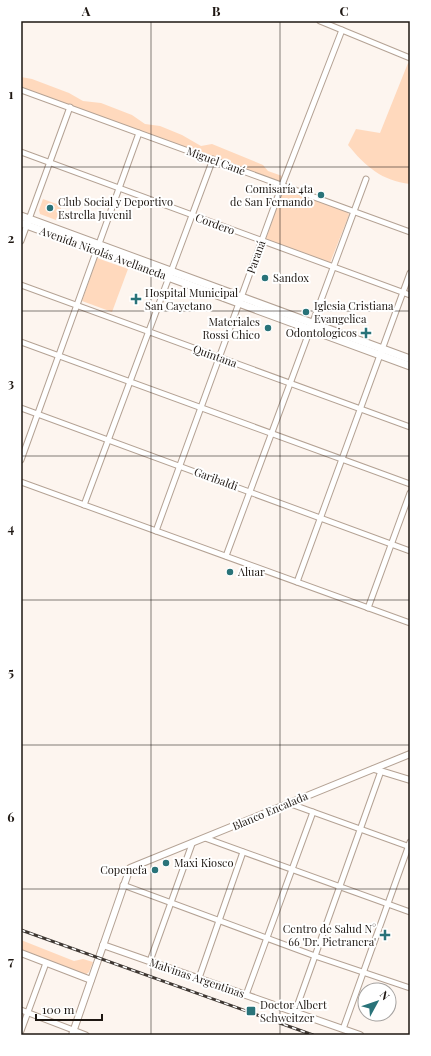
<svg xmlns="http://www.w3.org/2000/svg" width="431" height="1056" viewBox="0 0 431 1056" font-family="'Playfair Display',serif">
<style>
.green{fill:#ffd9bd}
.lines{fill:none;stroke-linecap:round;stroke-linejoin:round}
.minor-casing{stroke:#b4a294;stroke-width:7}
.tertiary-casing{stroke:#b4a294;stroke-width:8}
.secondary-casing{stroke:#b4a294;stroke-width:9}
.minor{stroke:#fff;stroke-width:5}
.tertiary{stroke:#fff;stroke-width:6}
.secondary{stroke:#fff;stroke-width:7}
.rail-casing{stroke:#3f3833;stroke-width:3}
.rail{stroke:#fff;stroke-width:1.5;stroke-dasharray:4.5;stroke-linecap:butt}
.grid{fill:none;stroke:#1e1712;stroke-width:1;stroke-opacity:0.55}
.poi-dot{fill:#297379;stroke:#fff;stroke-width:1.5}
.labels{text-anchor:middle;stroke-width:4;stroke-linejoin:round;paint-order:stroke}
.street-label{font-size:11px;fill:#1e1712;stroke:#fff}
.poi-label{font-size:11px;fill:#1e1712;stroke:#fff;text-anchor:start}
.neatline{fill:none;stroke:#1e1712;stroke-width:1.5}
.grid-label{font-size:13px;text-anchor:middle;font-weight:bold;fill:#1e1712}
</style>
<rect width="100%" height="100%" fill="#fdf5ef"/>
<g class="green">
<path d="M408 63 410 64V184C382 181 365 166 348 145L356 129 380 133Z"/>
<polygon points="21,77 32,79 69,93 83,101 101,103 132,115 145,124 160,126 182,135 201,146 212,144 263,165 268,171 285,177 282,185 21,89"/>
<polygon points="285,188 348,212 349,215 330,263 266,239 283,190"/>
<polygon points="43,199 62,206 56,220 40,214 39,210"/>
<polygon points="97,258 128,269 112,312 82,301"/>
<polygon points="21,940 74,961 83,959 93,962 89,972 85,975 21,952"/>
</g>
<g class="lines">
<defs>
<g id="minor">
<polyline points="320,21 410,58"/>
<polyline points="21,90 410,232"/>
<polyline points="21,152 410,295"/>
<polyline points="21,241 70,107"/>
<polyline points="21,285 410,427"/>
<polyline points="21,342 410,484"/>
<polyline points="21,408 410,551"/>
<polyline points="21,460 139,133"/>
<polyline points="21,482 410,623"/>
<polyline points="84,505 213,159"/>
<polyline points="156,531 282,185 342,30"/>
<polyline points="226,556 366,179"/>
<polyline points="297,582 410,273"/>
<polyline points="368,608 410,493"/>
<polyline points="288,803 410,847"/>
<polyline points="205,838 410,912"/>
<polyline points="123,885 315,956 410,988"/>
<polyline points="150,961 192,844"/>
<polyline points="199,978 243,852"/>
<polyline points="246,995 313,812"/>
<polyline points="21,1010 86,1035"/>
<polyline points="295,1012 381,771"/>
<polyline points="343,1029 410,842"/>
<polyline points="21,1031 46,963"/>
</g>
<g id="tertiary">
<polyline points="374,769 410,780"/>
<polyline points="103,945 360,1035"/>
<polyline points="21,953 91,980"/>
<polyline points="72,1035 130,868 410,754"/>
</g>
<g id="secondary">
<polyline points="21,216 410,359"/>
<polyline points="21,223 410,366"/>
</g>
</defs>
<use href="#minor" class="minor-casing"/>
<use href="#tertiary" class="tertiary-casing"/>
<use href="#secondary" class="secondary-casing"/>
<use href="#minor" class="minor"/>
<use href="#tertiary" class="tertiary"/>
<use href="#secondary" class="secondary"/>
<defs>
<polyline id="rail" points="21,930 313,1035"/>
</defs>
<use href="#rail" class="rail-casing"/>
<use href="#rail" class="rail"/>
</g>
<path class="grid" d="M151 21V1035M280 21V1035M21 167H410M21 311H410M21 456H410M21 600H410M21 745H410M21 889H410"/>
<g class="poi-dot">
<circle cx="321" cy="195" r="4"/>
<circle cx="50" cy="208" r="4"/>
<circle cx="265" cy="278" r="4"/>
<path d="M134 293h4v4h4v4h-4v4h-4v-4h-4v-4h4z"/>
<circle cx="306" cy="312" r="4"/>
<circle cx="268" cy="328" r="4"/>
<path d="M364 327h4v4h4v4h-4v4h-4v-4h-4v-4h4z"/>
<circle cx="230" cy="572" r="4"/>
<circle cx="166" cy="863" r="4"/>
<circle cx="155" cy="870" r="4"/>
<path d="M383 929h4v4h4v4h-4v4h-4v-4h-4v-4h4z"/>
<rect x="246" y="1006" width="10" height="10" rx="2"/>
</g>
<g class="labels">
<g class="street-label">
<text transform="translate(216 161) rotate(20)" y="4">Miguel Cané</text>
<text transform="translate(215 224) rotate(20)" y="4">Cordero</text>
<text transform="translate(103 253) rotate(20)" y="4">Avenida Nicolás Avellaneda</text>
<text transform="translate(256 257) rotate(-70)" y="4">Paraná</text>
<text transform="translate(215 356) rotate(20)" y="4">Quintana</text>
<text transform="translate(216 479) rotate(20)" y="4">Garibaldi</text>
<text transform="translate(270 811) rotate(-23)" y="4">Blanco Encalada</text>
<text transform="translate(197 978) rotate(19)" y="4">Malvinas Argentinas</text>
</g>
<g class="poi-label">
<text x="313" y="193" text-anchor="end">Comisaría 4ta<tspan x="313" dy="13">de San Fernando</tspan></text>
<text x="58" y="206">Club Social y Deportivo<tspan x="58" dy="13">Estrella Juvenil</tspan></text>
<text x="273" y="282">Sandox</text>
<text x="145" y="297">Hospital Municipal<tspan x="145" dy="13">San Cayetano</tspan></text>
<text x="314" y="310">Iglesia Cristiana<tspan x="314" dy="13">Evangelica</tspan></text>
<text x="260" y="326" text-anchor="end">Materiales<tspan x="260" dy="13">Rossi Chico</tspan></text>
<text x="357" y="337" text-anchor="end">Odontologicos</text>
<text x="238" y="576">Aluar</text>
<text x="174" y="867">Maxi Kiosco</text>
<text x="147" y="874" text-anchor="end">Copenefa</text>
<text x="376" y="933" text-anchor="end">Centro de Salud N°<tspan x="376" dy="13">66 'Dr. Pietranera'</tspan></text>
<text x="260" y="1009">Doctor Albert<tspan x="260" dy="13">Schweitzer</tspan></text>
</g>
</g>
<rect width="431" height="1056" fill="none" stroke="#ffffff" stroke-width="44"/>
<g transform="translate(377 1002) rotate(50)"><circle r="19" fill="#ffffff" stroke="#a5a2a0"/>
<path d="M0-3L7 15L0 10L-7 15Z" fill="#297379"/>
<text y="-6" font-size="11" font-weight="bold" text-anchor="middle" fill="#1e1712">N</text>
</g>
<path d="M36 1014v6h66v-6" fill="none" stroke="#1e1712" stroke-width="2"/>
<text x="42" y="1014" font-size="12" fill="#1e1712" stroke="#ffffff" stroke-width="3" paint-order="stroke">100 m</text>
<rect x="22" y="22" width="387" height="1012" class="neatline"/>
<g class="grid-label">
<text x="86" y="16">A</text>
<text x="216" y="16">B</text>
<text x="344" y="16">C</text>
<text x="11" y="99">1</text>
<text x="11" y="243">2</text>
<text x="11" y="388">3</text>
<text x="11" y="533">4</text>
<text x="11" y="677">5</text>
<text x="11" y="822">6</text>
<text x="11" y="966">7</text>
</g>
</svg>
